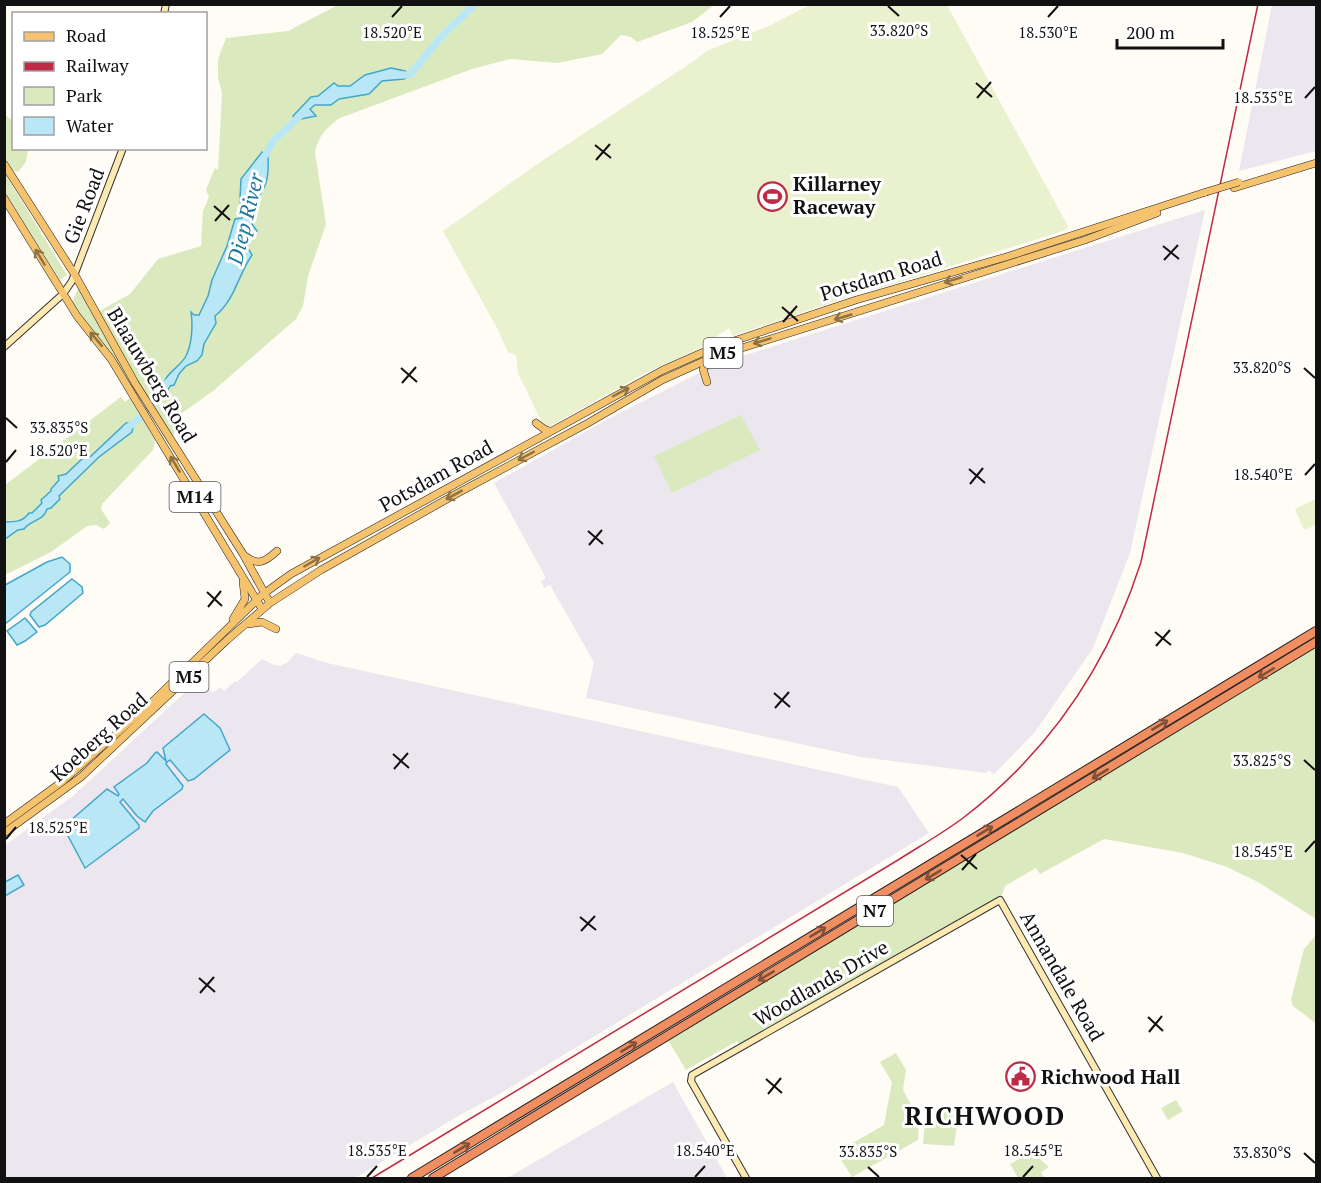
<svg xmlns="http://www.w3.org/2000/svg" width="1321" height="1183" viewBox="0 0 1321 1183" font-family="'PT Serif',serif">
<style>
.industrial{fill:#ece6ee}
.green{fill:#dbeabe}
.pitch{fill:#eaf1cf}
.water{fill:#bae7f5;stroke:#43a7cb;stroke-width:1.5}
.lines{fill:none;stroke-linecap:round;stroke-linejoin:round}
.river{stroke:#bae7f5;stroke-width:7}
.secondary-casing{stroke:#333;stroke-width:8}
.primary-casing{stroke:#222;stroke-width:8}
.highway-casing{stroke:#222;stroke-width:10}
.secondary{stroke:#fdeab2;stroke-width:6}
.primary{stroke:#f5c26e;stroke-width:7}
.highway{stroke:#f18e61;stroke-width:8}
.rail{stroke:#bf2a46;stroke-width:1.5}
.primary-bridge-casing{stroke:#222;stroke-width:8;stroke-linecap:butt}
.primary-bridge{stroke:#f5c26e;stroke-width:7}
.oneway{stroke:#8e7244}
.oneway2{stroke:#815039}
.ticks{fill:none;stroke:#111;stroke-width:2}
.labels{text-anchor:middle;stroke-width:6;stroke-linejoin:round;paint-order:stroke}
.shield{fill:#fff;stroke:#585858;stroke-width:1.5}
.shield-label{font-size:18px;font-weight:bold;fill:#111}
.poi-label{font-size:20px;font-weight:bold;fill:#111;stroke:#fff;text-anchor:start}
.street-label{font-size:20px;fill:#111;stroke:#fff}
.water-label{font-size:21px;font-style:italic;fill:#1b79a1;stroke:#fff}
.district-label{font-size:26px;font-weight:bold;letter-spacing:1.5px;fill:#111;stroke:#fff}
.ticks-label{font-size:15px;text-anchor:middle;fill:#111;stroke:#fff;stroke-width:6;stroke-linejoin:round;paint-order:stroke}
</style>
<rect width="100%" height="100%" fill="#fffbf5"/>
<g class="industrial">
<polygon points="1272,5 1316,5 1316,151 1239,171"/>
<polygon points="1205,210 1130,553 1093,648 1035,732 994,774 989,770 986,773 861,757 586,698 594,662 550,585 544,588 541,581 546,578 494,483 608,419 717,364"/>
<polygon points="296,653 327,663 898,787 929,833 501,1093 460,1115 355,1178 5,1178 4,846 73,796 195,683 197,682 207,687 213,693 220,687 224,691 235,681 237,682 262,659 274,665 280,666 287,663"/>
<polygon points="673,1082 727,1178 507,1178"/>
</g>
<g class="green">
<path d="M338 5H714L692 22 637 42 631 37 621 35 602 54 558 63 510 59 472 69 340 118C326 128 319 135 315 152L326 224 308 276 303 306 296 319 213 391 178 416 174 435 170 439 96 313 130 294 158 259 201 246 203 211 209 197 206 190 214 170 215 168 218 170 222 93 218 78V59L226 38 288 31Z"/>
<polygon points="5,115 13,121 14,148 28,149 26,162 18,172 12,170 5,157"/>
<polygon points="4,172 67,275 60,280 5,192"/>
<polygon points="79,287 127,370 121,375 71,304"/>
<polygon points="121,397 125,402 130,398 155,440 153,450 102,504 101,509 110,523 104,529 96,525 87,526 51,552 5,575 5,485"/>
<polygon points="741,415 760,450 672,493 654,456"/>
<polygon points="1316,646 1316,919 1258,882 1227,867 1183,853 1104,839 1040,874 1036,868 1005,886 1002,895 739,1044 737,1041 686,1070 668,1040"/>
<polygon points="1316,935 1316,1022 1314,1022 1293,1006 1291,1000 1304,949"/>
<polygon points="896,1053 906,1070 903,1090 919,1119 918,1140 852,1177 838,1155 839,1151 884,1125 892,1082 880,1062"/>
<polygon points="1176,1100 1183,1111 1168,1120 1161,1108"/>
<polygon points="948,1108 957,1124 954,1146 923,1144 925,1122"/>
<polygon points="1032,1152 1049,1167 1041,1172 1044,1178 1018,1178 1010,1164"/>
</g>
<g class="pitch">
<polygon points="812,4 947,5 1068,226 1066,230 881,288 869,290 864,283 857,285 857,294 733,336 729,328 695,351 649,371 548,427 543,425 518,373 516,355 508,352 497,328 443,231 536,165 688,65 707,51 771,25"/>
<polygon points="1316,499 1316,525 1304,530 1295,509"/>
</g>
<g class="water">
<polygon points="391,68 405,71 410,75 404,79 382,81 369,94 339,99 331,105 315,105 310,109 316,116 296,120 293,116 311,97 318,96 334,83 338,86 350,86 365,75"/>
<path d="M262 152 268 157C269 179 267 188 252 205V224L257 231 250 239 248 248 252 255C238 275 235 300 215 316L216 323 204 344 202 355 197 361 186 366 179 374 174 385 170 386 168 390 163 392C161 374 179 369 186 356 192 344 193 326 191 312L194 315H199L208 296 212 280 227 246 235 219 242 218 240 199 241 179Z"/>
<path d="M126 423H130L133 427 132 432 99 457 59 496 60 499 51 508 47 509C44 521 30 520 24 529L18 530 5 539V522C14 522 23 522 29 513H32L42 503 41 500 51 491V489L59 480 58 476 66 474 82 459 91 456Z"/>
<polygon points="62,557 70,564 70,572 5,624 5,585 47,562"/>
<polygon points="72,579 82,587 83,593 45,625 39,627 30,615 31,612"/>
<polygon points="25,618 37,632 25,641 17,645 7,631"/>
<polygon points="204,714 220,728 230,750 194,779 188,781 170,760 167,762 166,764 183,786 182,789 153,811 145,822 137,816 123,799 120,802 139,825 139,828 85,868 66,832 66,826 70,821 107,789 118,796 119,794 114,787 147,763 155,753 157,752 166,761 163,748"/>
<polygon points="18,875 24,885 5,896 5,882"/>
</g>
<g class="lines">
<g class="river">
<polyline points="401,75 410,75 440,38 475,4"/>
<polyline points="261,163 273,141 302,114"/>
<polyline points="126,429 140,418 168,382"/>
</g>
<defs>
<g id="secondary">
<polyline points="164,14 166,4"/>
<polyline points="4,347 63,294 72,281 123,148"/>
<polyline points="746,1178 691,1081 692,1075 1000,900 1157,1178"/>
</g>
<g id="primary">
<polyline points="4,164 75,275 135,383 243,554 270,603"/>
<polyline points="1234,188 1316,163"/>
<polyline points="4,198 77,316 111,359 262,609"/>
<polyline points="707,382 703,369 712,359"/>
<polyline points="536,423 544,429 549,431"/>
<path d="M245 556C258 566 265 562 277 551"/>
<polyline points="233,619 245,599 243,582"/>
<polyline points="248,624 262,622 276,629"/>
<polyline points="4,824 63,781 151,703 262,595 291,574 663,370 713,348 856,300 1006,257 1206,192"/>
<polyline points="4,833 81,777 227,640 270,603 321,570 456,494 588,423 662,380 713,357 1085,240 1157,213"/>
</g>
<g id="highway">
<polyline points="412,1178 1316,631"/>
<polyline points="433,1178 1316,642"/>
</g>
</defs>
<use href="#secondary" class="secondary-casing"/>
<use href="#primary" class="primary-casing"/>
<use href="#highway" class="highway-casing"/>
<use href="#secondary" class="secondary"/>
<use href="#primary" class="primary"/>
<use href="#highway" class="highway"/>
<path class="rail" d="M372 1178 898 860C920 846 943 833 963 818 1049 752 1108 665 1141 562L1258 4"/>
<defs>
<polyline id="primary-bridge" points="1206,192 1239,182"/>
</defs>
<use href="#primary-bridge" class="primary-bridge-casing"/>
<use href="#primary-bridge" class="primary-bridge"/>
</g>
<defs><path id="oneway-shaft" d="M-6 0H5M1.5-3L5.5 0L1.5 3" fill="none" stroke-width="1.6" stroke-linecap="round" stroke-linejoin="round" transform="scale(1.5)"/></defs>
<g class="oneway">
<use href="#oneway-shaft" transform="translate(40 257) rotate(-121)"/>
<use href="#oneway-shaft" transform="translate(953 280) rotate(163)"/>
<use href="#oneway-shaft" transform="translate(843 317) rotate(164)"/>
<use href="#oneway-shaft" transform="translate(96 339) rotate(-130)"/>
<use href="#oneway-shaft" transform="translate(762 341) rotate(163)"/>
<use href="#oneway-shaft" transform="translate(621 392) rotate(-28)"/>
<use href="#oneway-shaft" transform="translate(526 456) rotate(152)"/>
<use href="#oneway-shaft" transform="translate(175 464) rotate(-121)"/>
<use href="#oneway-shaft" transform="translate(454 495) rotate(151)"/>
<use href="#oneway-shaft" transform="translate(312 562) rotate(-30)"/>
</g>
<g class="oneway2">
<use href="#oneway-shaft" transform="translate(1266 673) rotate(149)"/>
<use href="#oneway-shaft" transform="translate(1160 725) rotate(-31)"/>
<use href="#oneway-shaft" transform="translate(1100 774) rotate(149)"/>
<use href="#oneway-shaft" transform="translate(985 831) rotate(-31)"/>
<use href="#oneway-shaft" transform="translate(933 875) rotate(149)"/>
<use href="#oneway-shaft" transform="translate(818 932) rotate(-31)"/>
<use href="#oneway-shaft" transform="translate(766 976) rotate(149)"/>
<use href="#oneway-shaft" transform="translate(629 1047) rotate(-31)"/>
<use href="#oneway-shaft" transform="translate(462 1148) rotate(-31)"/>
</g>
<path class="ticks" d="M888 6 899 16M392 17 402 6M720 17 730 6M1048 17 1058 6M976 83 992 97M977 98 991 82M1305 98 1315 87M595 145 611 158M596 160 610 144M214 206 230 220M215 221 229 205M1163 246 1179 259M1164 260 1178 245M782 307 798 321M783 322 797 306M401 368 417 382M1304 368 1315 378M402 383 416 367M6 418 17 428M6 462 16 450M969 469 985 483M1305 475 1315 464M970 484 983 468M588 531 603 544M589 545 602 530M207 592 222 606M208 607 221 591M1155 632 1171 645M1156 646 1170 630M774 693 790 707M775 708 789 692M393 754 409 768M1304 760 1315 770M394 769 408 753M6 839 16 827M1305 852 1315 841M961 855 977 869M962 870 976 854M580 917 596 930M581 931 595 916M199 978 215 992M200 993 214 977M1148 1017 1163 1031M1149 1032 1162 1016M766 1079 782 1093M768 1094 781 1078M1304 1153 1315 1163M868 1167 879 1177M367 1177 377 1166M695 1177 705 1166M1023 1177 1033 1166"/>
<defs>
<symbol id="stadium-ring" viewBox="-11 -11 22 22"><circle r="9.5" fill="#fff" stroke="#bf2a46" stroke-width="1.5"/><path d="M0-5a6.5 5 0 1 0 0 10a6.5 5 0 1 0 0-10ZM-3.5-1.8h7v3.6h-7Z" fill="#bf2a46"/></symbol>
<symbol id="civic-ring" viewBox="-11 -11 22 22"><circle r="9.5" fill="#fff" stroke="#bf2a46" stroke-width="1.5"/><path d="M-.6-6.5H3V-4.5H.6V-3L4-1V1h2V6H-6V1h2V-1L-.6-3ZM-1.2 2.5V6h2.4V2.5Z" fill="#bf2a46"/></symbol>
</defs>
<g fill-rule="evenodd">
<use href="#stadium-ring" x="756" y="180" width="33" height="33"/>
<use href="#civic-ring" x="1004" y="1060" width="33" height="33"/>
</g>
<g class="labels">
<g class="shield">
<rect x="703.5" y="338" width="39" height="30" rx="4.5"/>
<rect x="169.5" y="482" width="51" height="30" rx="4.5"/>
<rect x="169.5" y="662" width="39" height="30" rx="4.5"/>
<rect x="857" y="896" width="36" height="30" rx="4.5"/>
</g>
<g class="shield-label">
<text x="723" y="359">M5</text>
<text x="195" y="503">M14</text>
<text x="189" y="683">M5</text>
<text x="875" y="917">N7</text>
</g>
<g class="poi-label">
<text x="793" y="191">Killarney<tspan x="793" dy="23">Raceway</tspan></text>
<text x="1041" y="1084">Richwood Hall</text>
</g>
<g class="street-label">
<text transform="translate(84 206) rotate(-69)" y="7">Gie Road</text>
<text transform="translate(881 276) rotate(-17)" y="7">Potsdam Road</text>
<text transform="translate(152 375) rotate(59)" y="7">Blaauwberg Road</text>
<text transform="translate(436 476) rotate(-29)" y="7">Potsdam Road</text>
<text transform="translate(99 737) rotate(-42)" y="7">Koeberg Road</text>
<text transform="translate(1062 976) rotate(60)" y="7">Annandale Road</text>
<text transform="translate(821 983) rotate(-30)" y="7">Woodlands Drive</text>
</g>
<g class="water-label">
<text transform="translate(246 219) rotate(-76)" y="7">Diep River</text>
</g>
<g class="district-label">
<text x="985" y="1125">RICHWOOD</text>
</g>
</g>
<g class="ticks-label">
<text x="899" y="36">33.820°S</text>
<text x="392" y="38">18.520°E</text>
<text x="720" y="38">18.525°E</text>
<text x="1048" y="38">18.530°E</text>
<text x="1263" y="103">18.535°E</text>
<text x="1262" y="373">33.820°S</text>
<text x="59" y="433">33.835°S</text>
<text x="58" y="456">18.520°E</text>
<text x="1263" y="480">18.540°E</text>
<text x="1262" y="766">33.825°S</text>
<text x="58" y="833">18.525°E</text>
<text x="1263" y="857">18.545°E</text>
<text x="377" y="1156">18.535°E</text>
<text x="705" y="1156">18.540°E</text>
<text x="1033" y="1156">18.545°E</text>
<text x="868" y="1157">33.835°S</text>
<text x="1262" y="1158">33.830°S</text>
</g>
<rect width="1321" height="1183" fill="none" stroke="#111111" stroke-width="12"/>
<rect x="12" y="12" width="195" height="138" fill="#ffffff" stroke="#a0a0a0" stroke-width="1.5"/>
<rect x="24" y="32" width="30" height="9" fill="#f5c26e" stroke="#a0a0a0" stroke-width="1.5"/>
<text x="66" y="42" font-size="18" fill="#111111">Road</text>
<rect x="24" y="62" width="30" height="9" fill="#bf2a46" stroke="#a0a0a0" stroke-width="1.5"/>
<text x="66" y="72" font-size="18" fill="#111111">Railway</text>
<rect x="24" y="87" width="30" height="18" fill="#dbeabe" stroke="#a0a0a0" stroke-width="1.5"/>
<text x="66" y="102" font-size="18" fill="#111111">Park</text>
<rect x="24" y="117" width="30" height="18" fill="#bae7f5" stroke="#a0a0a0" stroke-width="1.5"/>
<text x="66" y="132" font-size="18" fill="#111111">Water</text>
<path d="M1117 39v9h106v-9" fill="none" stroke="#111111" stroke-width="3"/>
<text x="1126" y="39" font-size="18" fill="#111111" stroke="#ffffff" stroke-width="4.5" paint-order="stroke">200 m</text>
</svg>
